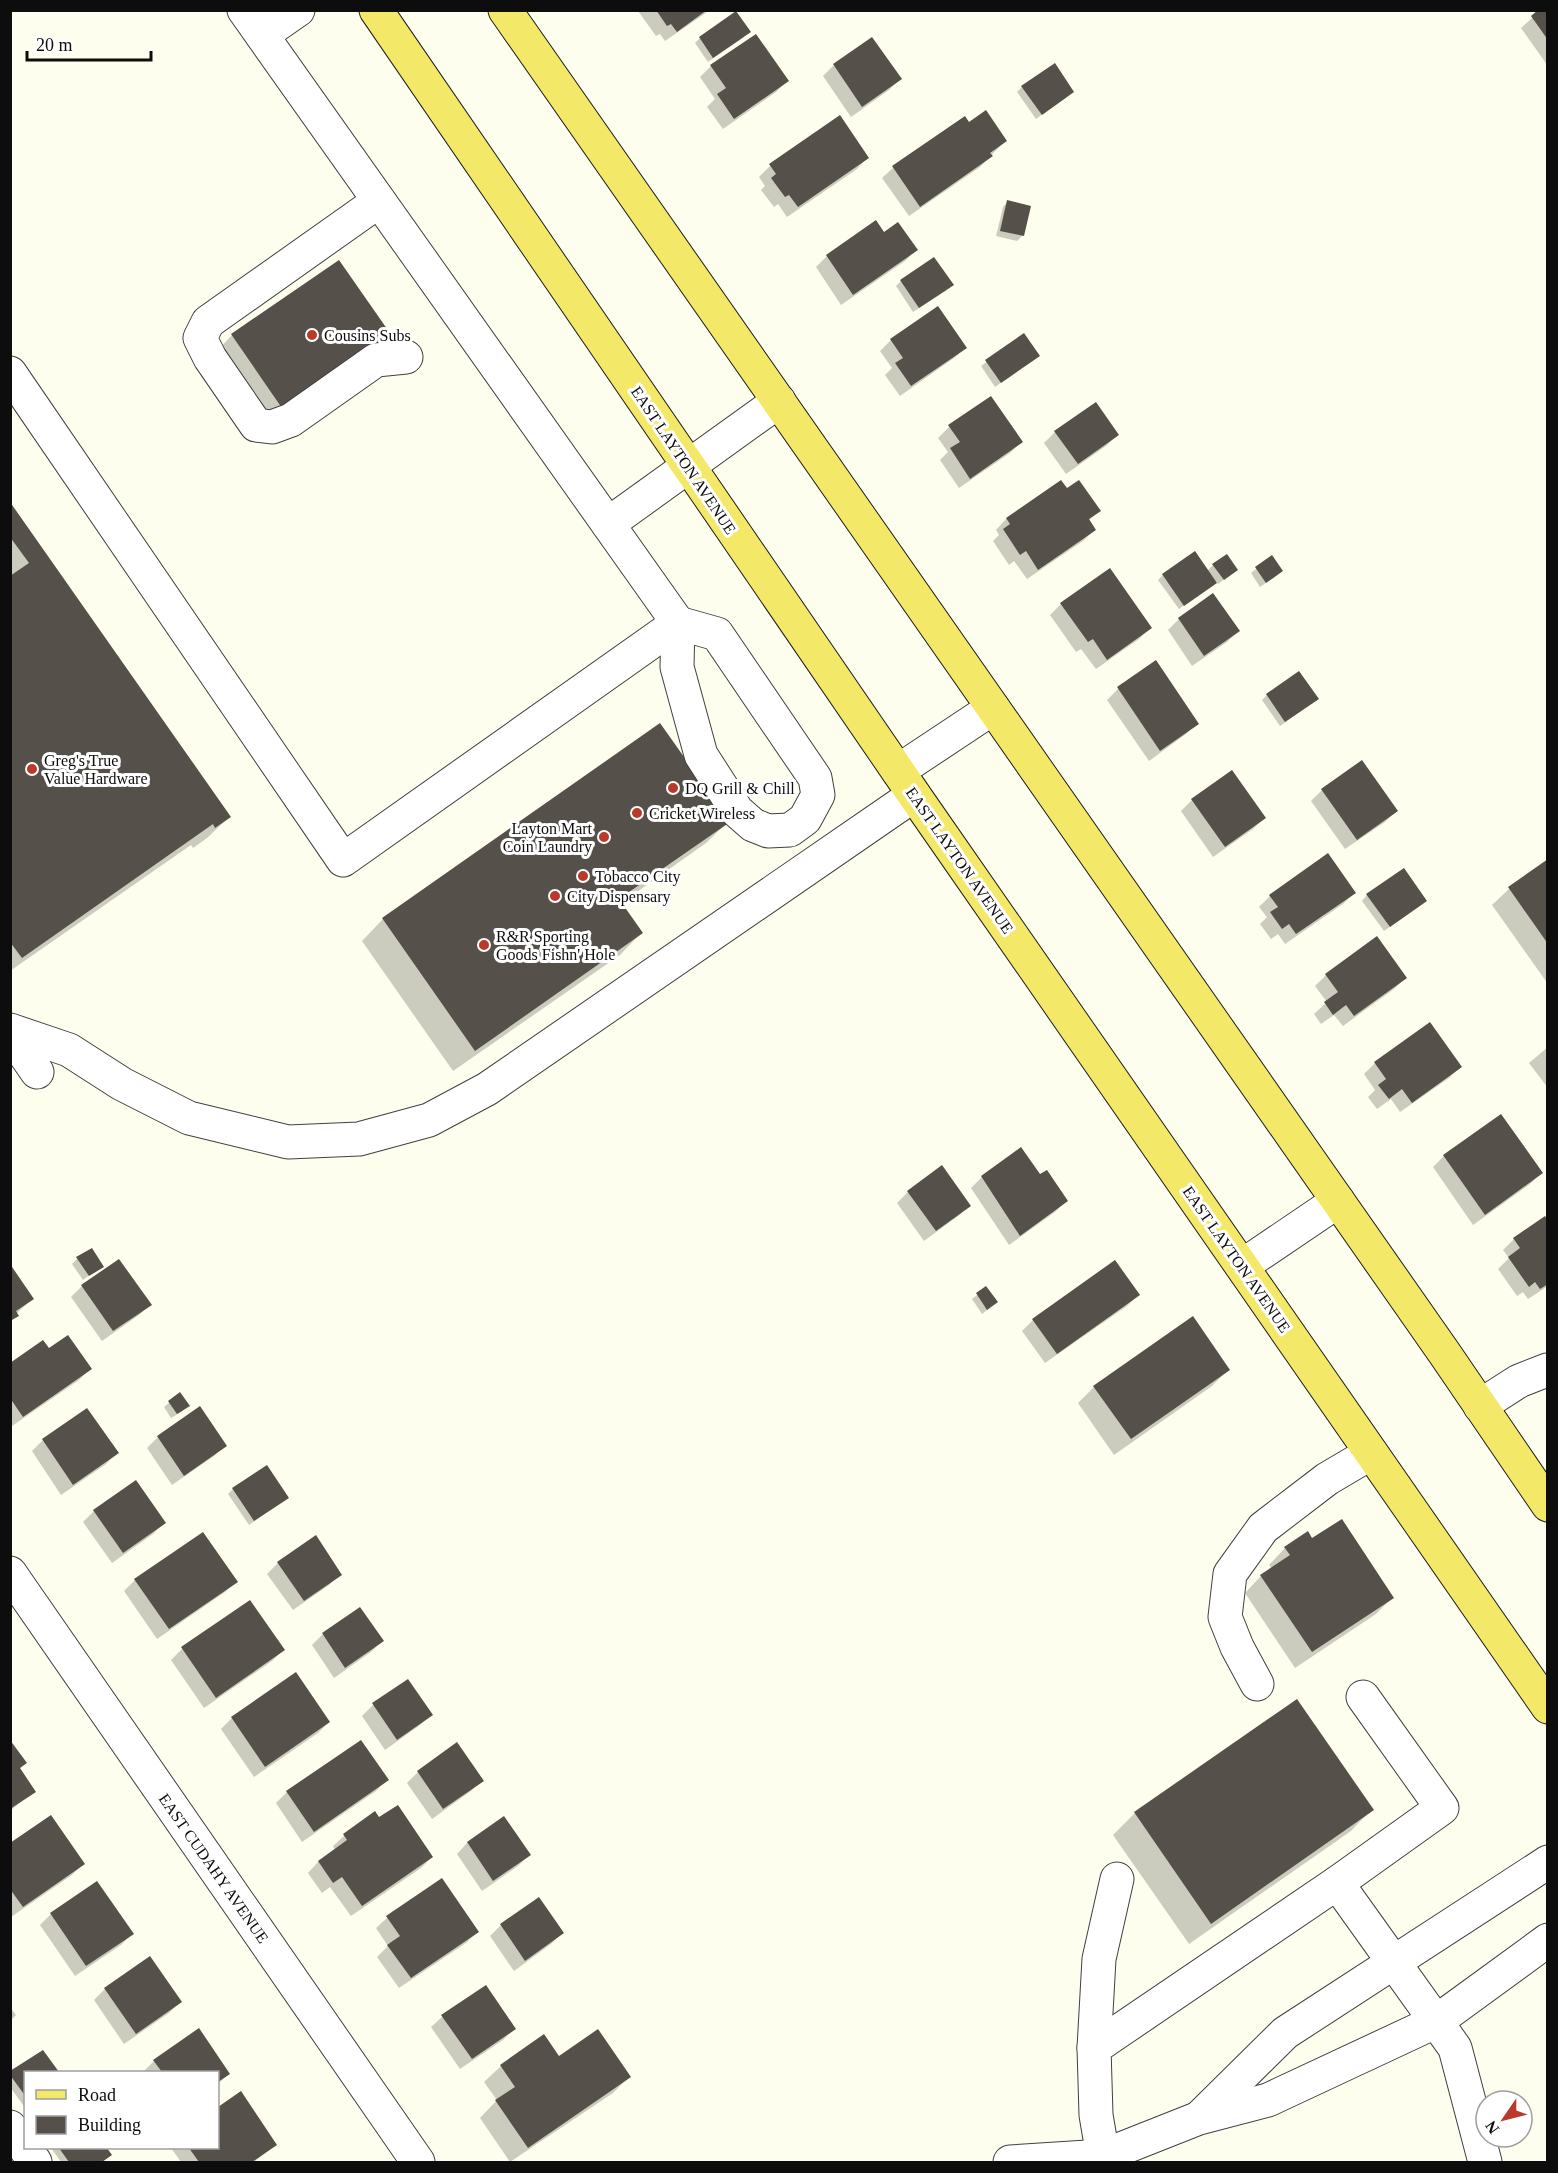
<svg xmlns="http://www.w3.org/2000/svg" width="1558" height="2173" viewBox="0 0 1558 2173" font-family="Georgia,serif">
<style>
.shadow{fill:#0003}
.building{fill:#55504a}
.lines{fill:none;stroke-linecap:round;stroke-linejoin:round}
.minor-casing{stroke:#404040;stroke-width:35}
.major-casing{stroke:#1e1e1e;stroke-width:35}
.minor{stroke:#fff;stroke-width:33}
.major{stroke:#f4e869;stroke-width:33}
.poi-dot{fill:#b93a2a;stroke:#fff;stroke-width:2}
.labels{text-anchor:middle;stroke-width:6;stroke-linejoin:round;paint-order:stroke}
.poi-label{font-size:16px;fill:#0d0d0d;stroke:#fff;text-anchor:start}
.street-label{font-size:16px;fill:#0d0d0d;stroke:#fff}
</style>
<rect width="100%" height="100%" fill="#fefeee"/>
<g class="shadow">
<polygon points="710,10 665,41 660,34 656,36 638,11"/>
<polygon points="1541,10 1548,10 1548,66 1521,28"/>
<polygon points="744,37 708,62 695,43 700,38"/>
<polygon points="834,65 900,79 889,90 851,117 823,76"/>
<polygon points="711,66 787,81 776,92 723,129 707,107 715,99 700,77"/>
<polygon points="1022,87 1072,92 1036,119 1017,92"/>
<polygon points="840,117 867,158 857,169 787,217 778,204 774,207 761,190 765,186 759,177 770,166"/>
<polygon points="965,118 969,124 1005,141 980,167 909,216 882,178 893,168"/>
<polygon points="1008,202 1023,235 1017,241 996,236 1003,207"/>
<polygon points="876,222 884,234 916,250 905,261 841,305 816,267 827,256"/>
<polygon points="901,281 947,290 913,312 896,286"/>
<polygon points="232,335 390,336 374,353 267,426 216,352"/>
<polygon points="1023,335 1038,356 995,387 981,366"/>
<polygon points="891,340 965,348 954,358 900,396 885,375 892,368 880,351"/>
<polygon points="949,427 1021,442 1010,453 959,488 940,460 948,452 938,438"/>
<polygon points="1055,432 1117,435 1106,446 1066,474 1044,443"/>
<polygon points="1061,482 1066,490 1099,511 1088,521 1094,530 1083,541 1027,579 1014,561 1009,565 993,541 999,535 996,530 1006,519"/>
<polygon points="10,504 229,817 207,838 193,848 191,845 10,971"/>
<polygon points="1271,557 1276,576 1260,587 1251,573"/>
<polygon points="1213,565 1237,570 1218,584 1216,581 1179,609 1158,580 1163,575 1207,571"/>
<polygon points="1061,604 1150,628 1139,639 1096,669 1081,649 1076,652 1050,615"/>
<polygon points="1179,619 1238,631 1227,642 1192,666 1168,630"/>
<polygon points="1155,662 1197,723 1186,734 1149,761 1107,700 1118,689"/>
<polygon points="1267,695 1317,699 1280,726 1262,700"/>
<polygon points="1322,790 1396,811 1385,822 1345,849 1311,801"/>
<polygon points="1192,800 1264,818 1253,829 1213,857 1181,811"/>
<polygon points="728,822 706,843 620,904 641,933 620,955 453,1071 362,941 383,919"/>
<polygon points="1548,861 1548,984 1492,905 1509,889"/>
<polygon points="1354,893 1343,904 1285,944 1278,934 1271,939 1260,924 1267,917 1259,907 1270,896"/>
<polygon points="1367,895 1425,901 1384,931 1362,901"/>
<polygon points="1377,938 1405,978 1394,989 1343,1026 1334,1015 1321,1024 1314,1014 1327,1002 1315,986 1326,975"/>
<polygon points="1430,1024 1460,1067 1449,1078 1400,1112 1391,1099 1377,1109 1368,1097 1375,1090 1364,1074 1375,1063"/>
<polygon points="1548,1047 1548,1088 1529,1063"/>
<polygon points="1444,1156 1541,1173 1530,1184 1473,1225 1433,1167"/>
<polygon points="942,1167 969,1205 958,1216 924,1241 897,1203 908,1192"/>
<polygon points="982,1177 1040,1177 1066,1201 1055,1212 1009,1245 971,1188"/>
<polygon points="1548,1223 1548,1286 1528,1299 1523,1292 1517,1296 1498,1269 1509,1258 1503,1250 1514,1239"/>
<polygon points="77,1259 102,1266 83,1280 72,1264"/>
<polygon points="119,1261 150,1304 139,1315 102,1341 71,1297 82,1286"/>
<polygon points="10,1267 32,1299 16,1314 17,1315 10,1322"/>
<polygon points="986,1288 991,1307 982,1314 972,1299"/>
<polygon points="1138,1295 1127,1306 1045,1363 1022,1331 1033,1320"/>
<polygon points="48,1350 90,1369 79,1380 12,1426 10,1365"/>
<polygon points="1228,1370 1212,1386 1114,1455 1078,1403 1094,1387"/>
<polygon points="180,1394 183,1411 171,1418 164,1407"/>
<polygon points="158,1437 225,1445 214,1456 172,1485 147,1448"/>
<polygon points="43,1440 117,1453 106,1464 61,1495 32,1451"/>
<polygon points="233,1489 287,1498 249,1525 228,1494"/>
<polygon points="94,1511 164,1523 153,1534 112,1563 83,1522"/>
<polygon points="1312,1540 1393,1597 1376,1614 1295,1668 1245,1593 1261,1576 1272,1569 1269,1565 1285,1548"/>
<polygon points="278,1563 340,1574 329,1585 293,1610 267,1574"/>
<polygon points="135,1580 236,1581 225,1592 157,1639 124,1591"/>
<polygon points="249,1602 283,1650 272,1661 204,1708 171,1660 182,1649"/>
<polygon points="323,1634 382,1641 371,1652 334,1678 312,1645"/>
<polygon points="407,1681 431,1714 420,1725 385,1750 362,1716 373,1705"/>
<polygon points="232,1718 329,1722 318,1733 254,1777 221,1729"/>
<polygon points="360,1742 387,1780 376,1791 302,1842 276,1803 287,1792"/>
<polygon points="10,1743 19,1769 34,1791 10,1811"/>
<polygon points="457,1745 482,1780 471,1791 432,1819 407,1783 418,1772"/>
<polygon points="1372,1809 1351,1831 1189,1944 1113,1835 1135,1813"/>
<polygon points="375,1814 379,1819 432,1857 421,1868 351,1916 330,1887 322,1893 308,1873 318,1862 335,1850 333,1846 344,1836"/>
<polygon points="504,1818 529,1855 518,1866 482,1891 457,1854 467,1843"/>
<polygon points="10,1845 83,1864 72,1875 11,1917"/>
<polygon points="442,1880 477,1932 466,1943 399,1988 377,1957 388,1946 376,1928 387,1918"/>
<polygon points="539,1899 562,1933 551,1944 514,1971 490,1936 501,1925"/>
<polygon points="51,1914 132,1934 121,1945 75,1976 40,1925"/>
<polygon points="485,1987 514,2029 503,2040 460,2069 431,2027 442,2017"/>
<polygon points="105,1989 180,2002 169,2013 124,2044 94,2000"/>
<polygon points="10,2007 16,2015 10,2021"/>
<polygon points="42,2052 57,2072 26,2072 26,2109 10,2087 10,2073"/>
<polygon points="154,2061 228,2074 218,2084 218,2072 143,2072"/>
<polygon points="501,2066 629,2077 613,2093 510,2162 480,2118 497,2100 484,2082"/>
<polygon points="241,2093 275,2145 254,2162 181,2162 171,2148 218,2148 218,2109"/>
<polygon points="51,2148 105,2148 110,2155 102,2162 61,2162"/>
</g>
<g class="building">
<polygon points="656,10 707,10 677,32 671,24 667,26"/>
<polygon points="1538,10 1548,10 1548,40 1531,16"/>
<polygon points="736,11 751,32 713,58 699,37"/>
<polygon points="756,34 789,81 734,119 717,94 726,88 710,65"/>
<polygon points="872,37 902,79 862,107 833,64"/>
<polygon points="1055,63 1074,92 1042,115 1021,86"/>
<polygon points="986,110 1007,141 990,153 993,156 920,207 892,166 965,116 969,122"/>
<polygon points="840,115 869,158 798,207 789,195 785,197 771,178 776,174 769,164"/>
<polygon points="1007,200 1031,206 1024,236 1000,231"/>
<polygon points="876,220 884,232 898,222 918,250 853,295 826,255"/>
<polygon points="934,257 954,285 919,308 900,280"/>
<polygon points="339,260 392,336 284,411 231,334"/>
<polygon points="938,306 967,348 911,386 895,363 903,358 890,339"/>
<polygon points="1024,333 1040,356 1001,383 985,360"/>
<polygon points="991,396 1023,442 970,479 950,448 960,442 948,425"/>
<polygon points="1096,402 1119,435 1078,464 1054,431"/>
<polygon points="1061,480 1067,488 1079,480 1101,511 1089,519 1096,530 1038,570 1026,551 1020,555 1003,529 1010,524 1006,518"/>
<polygon points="10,502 231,817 215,828 213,824 22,958 10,942 10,576 29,563 10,537"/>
<polygon points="1195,551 1217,583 1184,606 1162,574"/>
<polygon points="1227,554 1238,570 1224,580 1212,564"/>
<polygon points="1272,555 1283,571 1266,583 1255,567"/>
<polygon points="1110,568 1152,628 1107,660 1093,639 1088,642 1060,603"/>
<polygon points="1213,593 1240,631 1204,656 1178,618"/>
<polygon points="1156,660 1199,724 1160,751 1117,687"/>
<polygon points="1299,671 1319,699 1285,722 1266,694"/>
<polygon points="660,723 730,822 619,899 643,933 475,1051 382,918"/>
<polygon points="1362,760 1398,811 1357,840 1321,789"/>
<polygon points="1232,770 1266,818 1225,847 1191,799"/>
<polygon points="1328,853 1356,893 1296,934 1289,924 1282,929 1270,912 1278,907 1269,895"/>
<polygon points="1548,859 1548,944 1508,887"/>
<polygon points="1404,868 1427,901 1390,927 1366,894"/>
<polygon points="1377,936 1407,978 1354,1016 1346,1005 1333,1015 1324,1002 1338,992 1325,974"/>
<polygon points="1430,1022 1462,1067 1412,1103 1402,1089 1389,1099 1378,1085 1386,1079 1374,1062"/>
<polygon points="1501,1114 1543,1173 1485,1215 1443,1155"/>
<polygon points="1021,1147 1040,1174 1047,1170 1068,1201 1020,1236 981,1176"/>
<polygon points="942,1165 971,1206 936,1231 907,1191"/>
<polygon points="1545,1216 1548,1220 1548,1284 1540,1289 1535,1282 1529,1287 1508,1257 1520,1248 1513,1238"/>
<polygon points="92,1248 104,1267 89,1276 76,1257"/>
<polygon points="119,1259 152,1305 113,1331 81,1285"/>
<polygon points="1115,1260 1140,1295 1057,1354 1032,1319"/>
<polygon points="10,1264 34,1299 16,1311 19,1316 10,1321"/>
<polygon points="986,1286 998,1302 987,1310 976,1293"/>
<polygon points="1193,1316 1230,1370 1131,1439 1093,1386"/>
<polygon points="68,1335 92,1369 23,1417 10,1398 10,1363 43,1340 49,1348"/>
<polygon points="180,1392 190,1406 177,1414 168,1401"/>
<polygon points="200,1406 227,1446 184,1476 157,1436"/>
<polygon points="87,1408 119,1453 73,1485 42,1439"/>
<polygon points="267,1465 289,1498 254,1521 232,1488"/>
<polygon points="136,1480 166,1523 123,1553 93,1510"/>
<polygon points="1342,1519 1394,1598 1312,1652 1260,1575 1290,1555 1284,1547 1308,1531 1312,1538"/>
<polygon points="203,1532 238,1582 169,1629 134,1579"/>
<polygon points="316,1535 342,1575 304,1601 277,1562"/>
<polygon points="250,1600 285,1650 216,1698 181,1647"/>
<polygon points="360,1607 384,1641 345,1668 322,1633"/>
<polygon points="296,1672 330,1722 265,1767 231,1717"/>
<polygon points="408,1679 433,1715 397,1740 372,1703"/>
<polygon points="1297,1699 1374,1810 1211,1924 1134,1812"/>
<polygon points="10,1740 27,1763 20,1768 36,1792 10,1809"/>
<polygon points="361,1740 389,1780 314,1832 286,1791"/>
<polygon points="457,1742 484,1781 443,1809 417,1771"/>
<polygon points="398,1805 433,1857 362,1906 342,1877 333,1883 318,1861 347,1840 343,1834 375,1811 379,1817"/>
<polygon points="51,1815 85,1864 23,1907 10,1889 10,1843"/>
<polygon points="504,1816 531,1855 493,1881 467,1842"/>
<polygon points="442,1878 479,1932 411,1978 387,1945 400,1936 386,1916"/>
<polygon points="97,1881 134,1934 86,1966 50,1913"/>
<polygon points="539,1897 564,1933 525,1961 500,1924"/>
<polygon points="150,1956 182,2002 136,2034 104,1988"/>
<polygon points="486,1985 516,2029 472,2059 441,2015"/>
<polygon points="199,2028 230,2074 218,2082 218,2072 162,2072 153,2060"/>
<polygon points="598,2029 631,2077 528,2148 495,2100 515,2087 500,2065 544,2034 559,2056"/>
<polygon points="43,2050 59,2072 26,2072 26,2097 10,2075 10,2071"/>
<polygon points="241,2091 277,2145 252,2162 199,2162 189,2148 218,2148 218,2107"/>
<polygon points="59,2148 107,2148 112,2155 102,2162 69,2162"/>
</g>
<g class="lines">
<defs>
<g id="minor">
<polyline points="262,35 298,10"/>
<polyline points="379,201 208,322 200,338 210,358 256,425 272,427 291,420 376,360 406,357"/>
<polyline points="10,373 343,860 678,623 244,10"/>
<polyline points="608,524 779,401"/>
<polygon points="678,623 717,634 815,778 818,795 805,819 790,830 768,831 753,825 737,811 701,755 677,667"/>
<polyline points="898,771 993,708"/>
<polyline points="10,1030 69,1050 122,1084 189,1118 288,1142 359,1139 429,1120 487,1089 914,795"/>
<polyline points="10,1033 37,1072"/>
<polyline points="1242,1266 1338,1201"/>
<polyline points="1480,1406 1519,1381 1547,1370"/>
<polyline points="10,1573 418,2162"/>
<polyline points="1257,1684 1237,1647 1225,1617 1230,1574 1263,1528 1327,1479 1371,1453"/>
<polyline points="1337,1883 1442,1808 1363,1697"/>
<polyline points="1094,2048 1099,1959 1117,1879"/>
<polyline points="1200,2117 1285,2033 1548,1862"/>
<polyline points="10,2127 35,2162"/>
<polyline points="1010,2162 1103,2156 1096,2115 1094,2048 1337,1883 1455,2048 1485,2162"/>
<polyline points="1103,2162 1103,2156 1199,2118 1268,2100 1437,2021 1548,1940"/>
</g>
<g id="major">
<polyline points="376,10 917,799 1548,1707"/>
<polyline points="505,10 1445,1354 1548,1505"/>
</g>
</defs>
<use href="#minor" class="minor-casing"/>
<use href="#major" class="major-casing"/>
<use href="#minor" class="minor"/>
<use href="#major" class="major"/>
</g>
<g class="poi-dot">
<circle cx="312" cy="335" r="6"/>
<circle cx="32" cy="769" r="6"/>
<circle cx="673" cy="788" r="6"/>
<circle cx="637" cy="813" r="6"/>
<circle cx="604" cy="837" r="6"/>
<circle cx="583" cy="876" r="6"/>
<circle cx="555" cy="896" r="6"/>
<circle cx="484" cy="945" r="6"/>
</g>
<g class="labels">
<g class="poi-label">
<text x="324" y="341">Cousins Subs</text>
<text x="44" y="766">Greg's True<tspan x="44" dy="18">Value Hardware</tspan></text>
<text x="685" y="794">DQ Grill &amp; Chill</text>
<text x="649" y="819">Cricket Wireless</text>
<text x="592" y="834" text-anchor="end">Layton Mart<tspan x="592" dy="18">Coin Laundry</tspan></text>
<text x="595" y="882">Tobacco City</text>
<text x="567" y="902">City Dispensary</text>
<text x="496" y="942">R&amp;R Sporting<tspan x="496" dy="18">Goods Fishn' Hole</tspan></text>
</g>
<g class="street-label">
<text transform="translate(684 460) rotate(56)" y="6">EAST LAYTON AVENUE</text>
<text transform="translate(960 860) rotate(55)" y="6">EAST LAYTON AVENUE</text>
<text transform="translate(1237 1259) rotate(55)" y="6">EAST LAYTON AVENUE</text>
<text transform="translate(214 1868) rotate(55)" y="6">EAST CUDAHY AVENUE</text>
</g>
</g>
<rect width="1558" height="2173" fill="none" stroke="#0d0d0d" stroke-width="24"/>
<rect x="24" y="2071" width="195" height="78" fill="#ffffff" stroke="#9e9e9e" stroke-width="1.5"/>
<rect x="36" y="2090" width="30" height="9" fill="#f4e869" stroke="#9e9e9e" stroke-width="1.5"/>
<text x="78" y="2101" font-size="18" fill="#0d0d0d">Road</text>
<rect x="36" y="2116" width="30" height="18" fill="#55504a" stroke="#9e9e9e" stroke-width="1.5"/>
<text x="78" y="2131" font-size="18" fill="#0d0d0d">Building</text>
<g transform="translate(1504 2119) rotate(235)"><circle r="28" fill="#ffffff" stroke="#9e9e9e" stroke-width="1.5"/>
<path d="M0-4.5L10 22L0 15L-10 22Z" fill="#b93a2a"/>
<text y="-9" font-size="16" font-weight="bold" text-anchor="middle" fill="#0d0d0d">N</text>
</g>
<path d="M27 51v9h124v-9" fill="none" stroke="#0d0d0d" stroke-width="3"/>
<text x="36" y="51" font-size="18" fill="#0d0d0d" stroke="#ffffff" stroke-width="4.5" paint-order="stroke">20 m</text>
</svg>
